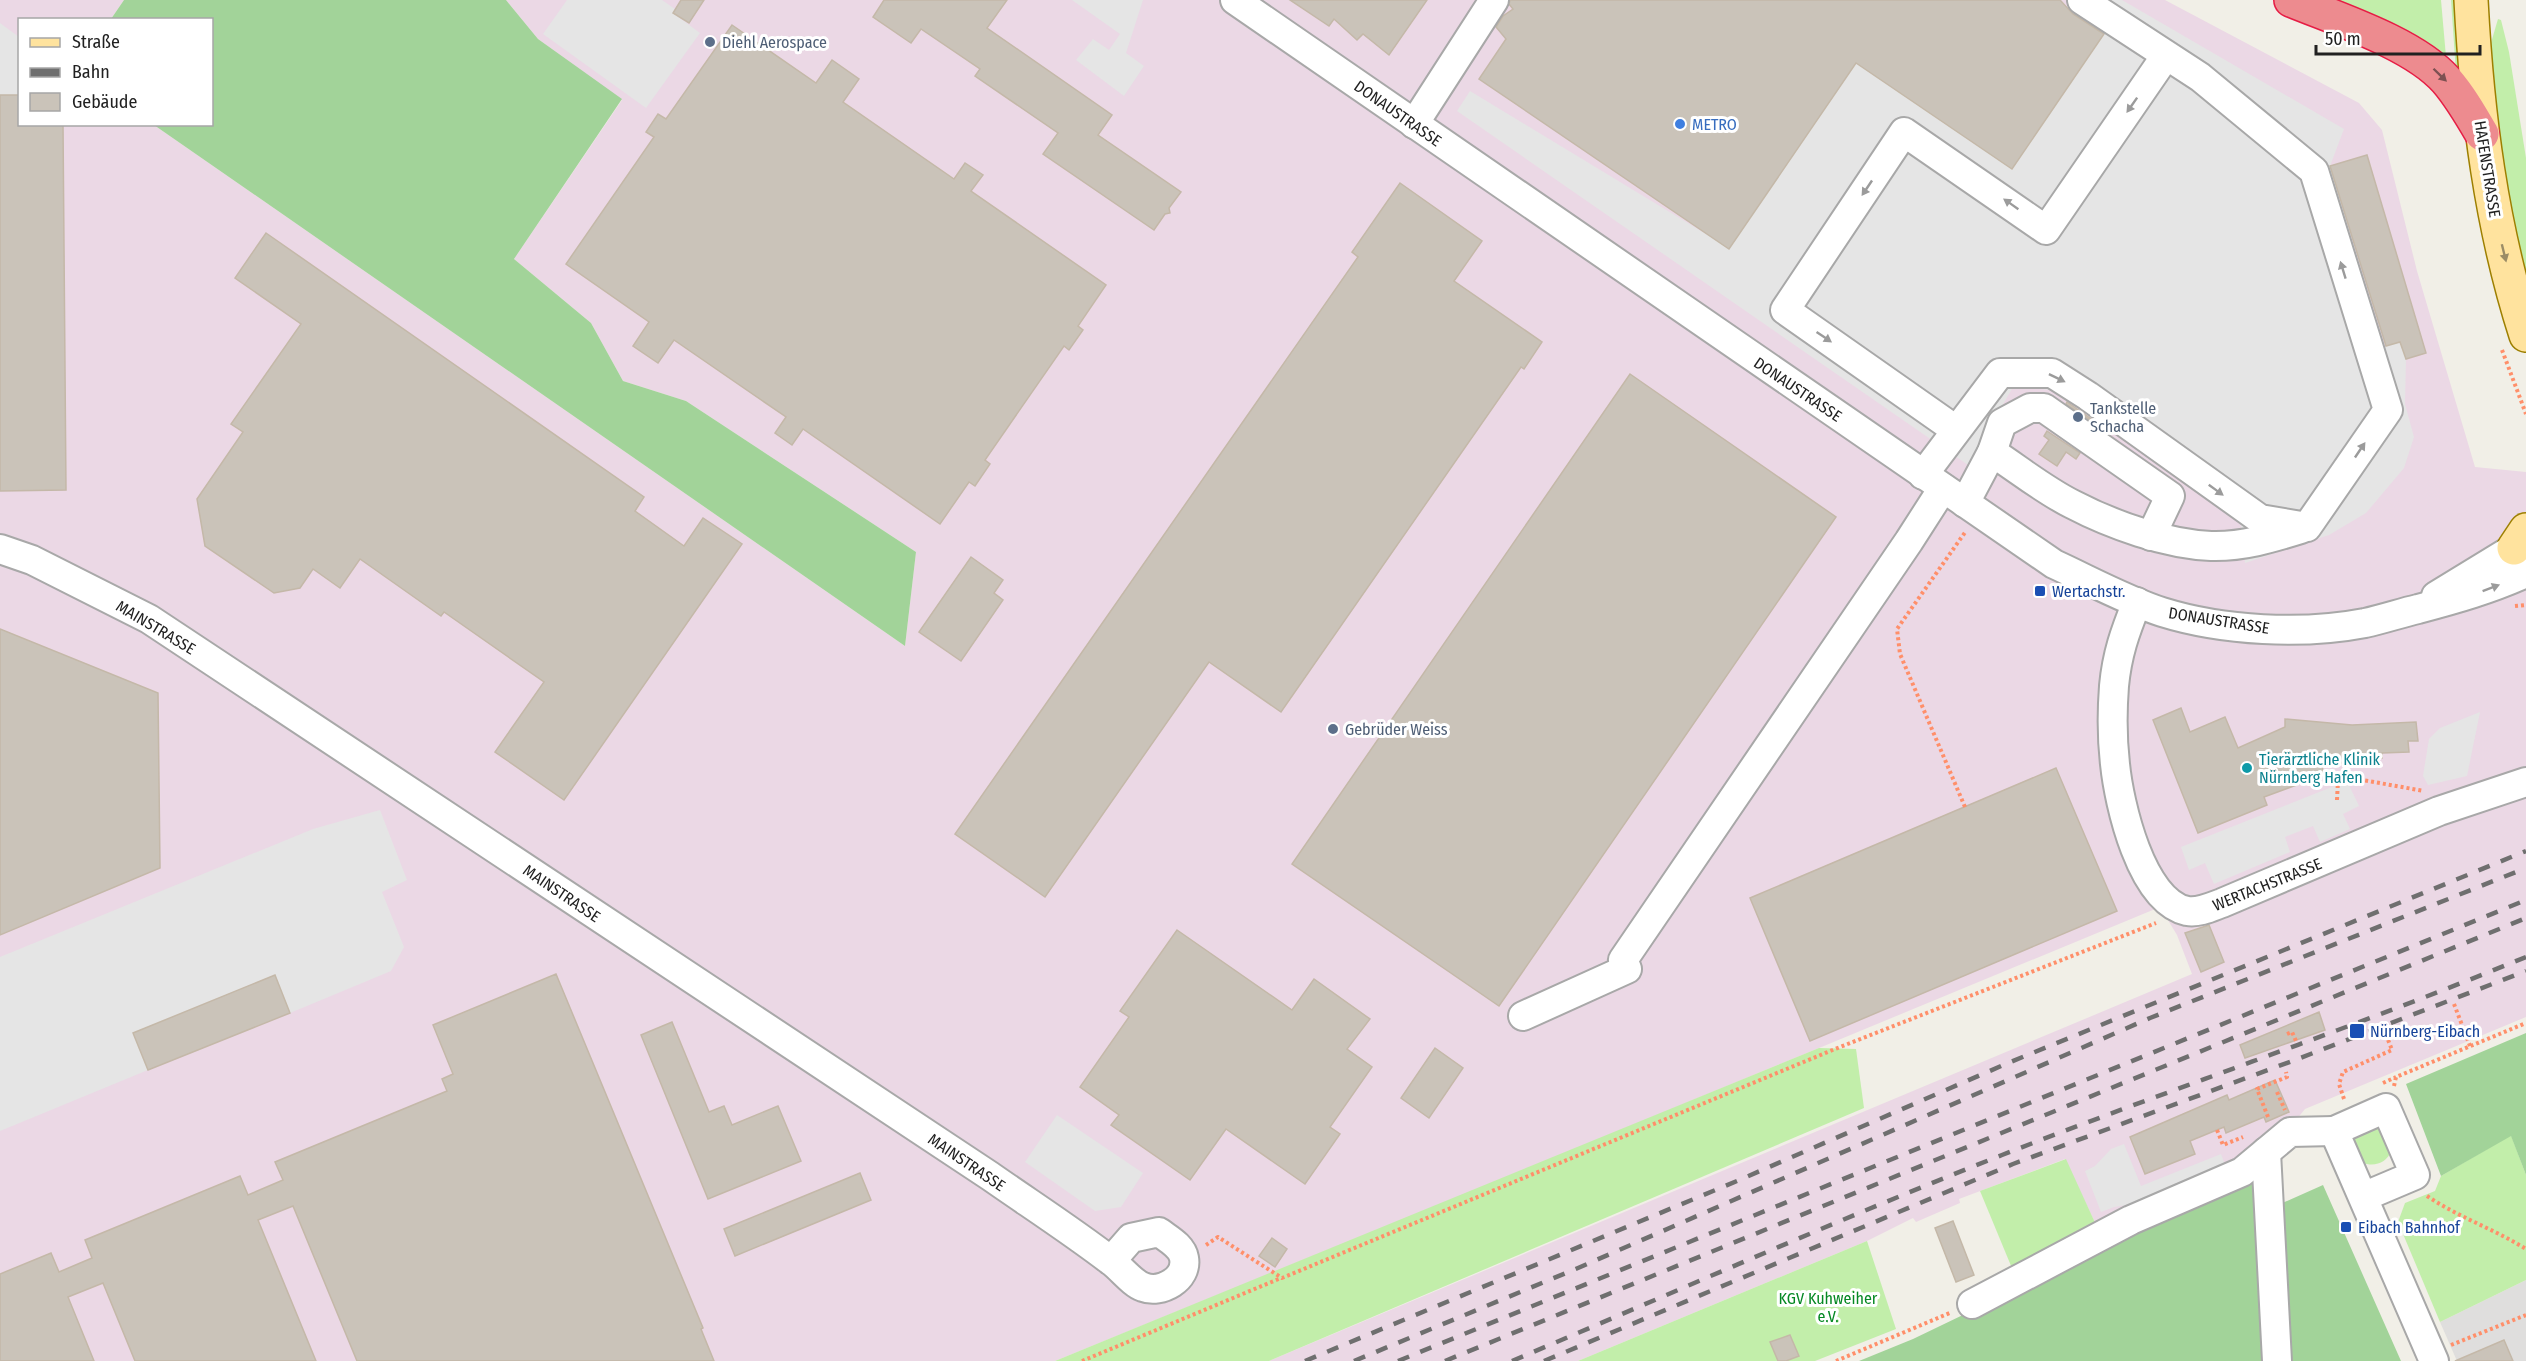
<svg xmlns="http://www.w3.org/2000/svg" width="2526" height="1361" viewBox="0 0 2526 1361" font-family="'Fira Sans Condensed',sans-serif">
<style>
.residential{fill:#dfdedd}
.industrial{fill:#ebd8e5}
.grass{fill:#c2eeaa}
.forest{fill:#a2d399}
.parking{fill:#e5e5e5}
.building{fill:#cac3b9;stroke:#c4b8a8;stroke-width:1.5}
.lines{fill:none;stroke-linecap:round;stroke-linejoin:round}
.minor-casing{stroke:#a8a8a8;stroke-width:32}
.major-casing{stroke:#9d7f00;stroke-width:36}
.highway-casing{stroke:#e61d45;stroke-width:36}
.path{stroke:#ff8f6a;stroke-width:4;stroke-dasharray:3 3;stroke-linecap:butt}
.minor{stroke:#fff;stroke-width:28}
.major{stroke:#ffe39e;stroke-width:33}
.highway{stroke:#ed8b8f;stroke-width:33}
.rail{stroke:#6f6f6f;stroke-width:4.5;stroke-dasharray:12 12;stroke-linecap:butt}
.oneway{fill:#7d5152}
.oneway2{fill:#9b9b9b}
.oneway3{fill:#9b8c66}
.service-dot{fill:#5c6f8a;stroke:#fff;stroke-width:2}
.shop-dot{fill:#3f7fe0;stroke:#fff;stroke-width:2}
.transit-dot{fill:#1a4fb4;stroke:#fff;stroke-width:2}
.culture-dot{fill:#0f9aa8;stroke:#fff;stroke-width:2}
.labels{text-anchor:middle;stroke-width:6;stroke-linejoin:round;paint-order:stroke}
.service-label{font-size:16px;fill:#4e5e75;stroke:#fff;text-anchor:start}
.street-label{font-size:16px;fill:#212121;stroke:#fff}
.shop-label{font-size:16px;fill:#366cbe;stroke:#fff;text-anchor:start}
.transit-label{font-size:16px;fill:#164399;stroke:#fff;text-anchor:start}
.culture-label{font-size:16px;fill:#0d838f;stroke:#fff;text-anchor:start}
.park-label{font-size:16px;fill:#058823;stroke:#fff}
</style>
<rect width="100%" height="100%" fill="#f1efe7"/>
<polygon class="residential" points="2526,1280 2526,1361 2457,1361 2440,1322"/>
<polygon class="industrial" points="0,0 124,0 111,19 20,20 20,124 154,125 905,646 916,552 686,401 623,381 591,323 514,259 622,100 538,39 506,0 2165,0 2359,103 2382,130 2417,271 2475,467 2526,472 2526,1017 2305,1109 2287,1131 2241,1170 2097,1227 2065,1159 1959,1199 1960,1203 1916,1222 1913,1218 1867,1241 1578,1361 1269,1361 2192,974 2177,935 2160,907 1507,1177 1055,1361 0,1361"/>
<g class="grass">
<polygon points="2334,0 2441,0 2446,57 2442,60"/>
<polygon points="2451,0 2458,0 2463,76 2456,73"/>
<polygon points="2498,19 2501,20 2509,52 2526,158 2526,286 2511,224 2488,53"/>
<polygon points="1819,1048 1856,1049 1864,1108 1269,1361 1055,1361"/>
<path d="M2365 1127H2379L2392 1150C2386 1163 2376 1167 2362 1163L2353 1144 2355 1137Z"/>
<polygon points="2511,1135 2526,1175 2526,1280 2440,1322 2398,1222 2405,1203 2435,1191 2441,1176"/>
<polygon points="2066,1159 2097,1227 2014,1273 1980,1191"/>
<polygon points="1867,1241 1896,1329 1815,1361 1578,1361"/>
</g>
<g class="forest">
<polygon points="124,0 506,0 538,39 622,99 514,259 591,323 623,381 686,401 916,552 905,646 154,125 212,124 212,20 111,19"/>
<polygon points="2526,1033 2526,1175 2511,1136 2441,1176 2406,1084"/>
<polygon points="2253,1175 2269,1209 2323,1185 2401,1361 1859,1361 1913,1339"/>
</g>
<g class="parking">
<polygon points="567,0 662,0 675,9 673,13 700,33 646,108 543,34"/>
<polygon points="1072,0 1143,0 1126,53 1144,66 1124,96 1076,60 1093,39 1109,50 1120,34"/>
<polygon points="2100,0 2122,0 2344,129 2330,166 2384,347 2400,342 2406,359 2405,404 2414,437 2404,468 2366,513 2329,535 2245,563 2240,518 2064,391 2013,387 1968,465 1457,111 1470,91 1729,248 1856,63 2012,169 2106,31"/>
<polygon points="0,23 19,37 19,95 0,95"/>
<polygon points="2480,712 2467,776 2428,785 2423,776 2429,739 2440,728"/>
<polygon points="2347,781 2359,806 2343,814 2350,829 2320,842 2313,826 2285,837 2290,852 2214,884 2205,863 2189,870 2181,847"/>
<polygon points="380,810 407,880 382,892 404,947 391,971 290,1013 274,975 133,1033 148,1070 0,1131 0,957 313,829"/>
<polygon points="1057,1115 1143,1173 1121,1207 1095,1211 1025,1162"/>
<polygon points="2124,1144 2141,1186 2221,1154 2227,1170 2147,1202 2114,1207 2101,1212 2085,1171 2095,1166 2111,1149"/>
</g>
<g class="building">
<polygon points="681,0 704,0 689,23 673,13"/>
<polygon points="884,0 1007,0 987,28 1112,115 1098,135 1181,192 1169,208 1170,213 1165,214 1154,230 1043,154 1058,133 975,76 980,69 921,29 911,43 873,17"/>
<polygon points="1290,0 1427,0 1389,55 1363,34 1357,40 1334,19 1329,26"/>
<polygon points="1510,0 2060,0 2073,14 2104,34 2012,169 1856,63 1729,249 1479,79 1506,39 1496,27 1503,16 1513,9 1509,4"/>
<polygon points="732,25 816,83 832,60 859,79 843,102 954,179 965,163 983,175 971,191 1106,285 1078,326 1083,330 1069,350 1064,346 985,460 990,464 975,486 969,482 940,524 803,429 792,445 775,433 786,417 674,340 658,363 633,346 649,322 566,264 654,137 646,132 658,114 666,119"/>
<polygon points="0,95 20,95 20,124 63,124 66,490 0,491"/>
<polygon points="2367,155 2426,353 2406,359 2400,342 2386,346 2330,166"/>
<polygon points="1400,183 1482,241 1454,281 1542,342 1524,369 1521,367 1281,712 1209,662 1045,897 955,834 1358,257 1352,252"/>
<polygon points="266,233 644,497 635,511 684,546 703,518 742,544 564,800 495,752 544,682 444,612 441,616 360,559 340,588 313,569 300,588 274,593 205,546 197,499 243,432 231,424 301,324 235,278"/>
<polygon points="1630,374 1836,517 1499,1006 1292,864"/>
<polygon points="2067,402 2100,425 2099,426 2066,404"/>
<polygon points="2047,431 2080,453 2076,459 2066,452 2057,466 2039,454 2049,440 2044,436"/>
<polygon points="971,557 1003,580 994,593 1003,600 961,661 919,632"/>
<polygon points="0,629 158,693 160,868 0,935"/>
<polygon points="2181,708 2190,732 2225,717 2238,748 2285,727 2285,719 2352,725 2416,722 2418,741 2408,741 2409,752 2382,753 2382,758 2349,758 2347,764 2322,762 2323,772 2310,780 2264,797 2267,805 2198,833 2153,720"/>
<polygon points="2056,768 2117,911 1810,1041 1750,898"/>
<polygon points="2209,925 2224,962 2201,972 2185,933"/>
<polygon points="1177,930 1292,1010 1314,979 1370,1019 1347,1049 1372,1067 1330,1127 1340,1134 1305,1184 1226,1129 1190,1180 1111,1125 1119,1115 1080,1087 1129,1017 1120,1011"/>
<polygon points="556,974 703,1328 701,1329 714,1361 357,1361 293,1206 258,1220 316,1361 135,1361 103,1283 68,1297 94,1361 0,1361 0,1274 51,1253 59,1272 92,1258 85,1240 240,1176 248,1195 283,1180 275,1162 447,1091 442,1079 453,1074 433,1025"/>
<polygon points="275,975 290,1013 148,1070 133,1033"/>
<polygon points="2319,1012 2325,1030 2245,1058 2240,1045"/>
<polygon points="672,1022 709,1112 724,1106 732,1125 778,1106 801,1161 708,1199 641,1035"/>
<polygon points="1435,1048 1463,1068 1429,1118 1401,1098"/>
<polygon points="2275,1080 2289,1112 2266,1122 2264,1117 2226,1133 2224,1127 2190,1141 2195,1154 2145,1174 2130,1137 2227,1095 2229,1100"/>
<polygon points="860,1173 871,1200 735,1256 724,1229"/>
<polygon points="1953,1221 1974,1275 1956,1282 1935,1228"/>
<polygon points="1272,1238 1287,1249 1275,1267 1259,1256"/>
<polygon points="1790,1335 1799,1356 1786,1361 1778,1361 1770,1342"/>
<polygon points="2504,1340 2513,1361 2455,1361"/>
</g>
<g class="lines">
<defs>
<g id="minor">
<path d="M1235 0 2054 564C2089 580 2125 600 2162 612 2223 631 2303 635 2365 623 2383 619 2401 613 2418 609 2456 599 2491 589 2526 573"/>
<polyline points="1414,124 1494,0"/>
<polyline points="1956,430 1785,310 1904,132 2046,230 2165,57"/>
<path d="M1992 452C2018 469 2044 490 2072 504 2112 525 2166 544 2211 546 2242 547 2272 538 2301 529"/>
<polyline points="1923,475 2000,373 2052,373 2088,396 2260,519 2307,527 2388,410 2314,171 2200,77 2082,0"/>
<polyline points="1965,503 1992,452 2002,423 2030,408 2044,408 2170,496 2151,536"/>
<path d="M0 549 32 560 149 619 990 1176C1030 1204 1072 1231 1111 1261 1121 1268 1132 1283 1143 1287 1161 1294 1188 1279 1184 1258 1182 1246 1168 1239 1159 1232L1131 1238 1111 1261"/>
<polyline points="2436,596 2526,541"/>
<path d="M2137 602C2125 632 2117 654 2114 686 2112 712 2112 738 2115 764 2119 804 2141 901 2187 911 2199 913 2211 907 2222 903L2439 811 2526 782"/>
<polyline points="1523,1016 1627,969 1623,960 1909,541 1943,488"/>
<polyline points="2266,1152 2277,1361"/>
<polyline points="2363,1197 2415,1175 2386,1108 2334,1131 2434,1361"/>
<polyline points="1972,1304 2131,1220 2242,1172 2290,1132 2334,1131"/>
</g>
<g id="major">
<path d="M2471 0C2477 114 2491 226 2526 335"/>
<polyline points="2514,548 2526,530"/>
</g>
<path id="highway" d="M2291 0C2337 19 2413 43 2446 80 2460 96 2471 115 2482 134"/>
</defs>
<use href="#minor" class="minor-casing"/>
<use href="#major" class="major-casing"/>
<use href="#highway" class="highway-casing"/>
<g class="path">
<polyline points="2502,350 2526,414"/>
<polyline points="2515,606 2526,605"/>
<polyline points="2337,800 2338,780 2346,777 2424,791"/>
<polyline points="1965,807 1900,654 1897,629 1966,531"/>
<polyline points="2454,1004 2470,1046"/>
<polyline points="2287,1034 2292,1032 2296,1041"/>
<polyline points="2383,1083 2396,1077"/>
<polyline points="2394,1086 2396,1077 2526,1023"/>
<polyline points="2277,1092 2285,1110"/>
<polyline points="2344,1099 2339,1084 2343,1072 2392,1050 2385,1032"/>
<polyline points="2268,1117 2257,1089 2287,1077 2286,1072"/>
<polyline points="2217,1130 2223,1145 2243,1137"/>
<path d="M2427 1196C2458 1217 2494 1229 2526 1249"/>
<polyline points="1206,1245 1218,1237 1282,1278 1835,1049 2156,923"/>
<polyline points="2451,1345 2526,1315"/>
<polyline points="1082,1361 1281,1278"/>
<polyline points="1836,1361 1952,1312"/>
</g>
<use href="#minor" class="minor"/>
<use href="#major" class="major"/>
<use href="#highway" class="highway"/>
<g class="rail">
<polyline points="1305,1361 1737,1181 2008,1063 2526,851"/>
<polyline points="1354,1361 1578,1268 2150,1018 2526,868"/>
<polyline points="1398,1361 2526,900"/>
<polyline points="1445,1361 2526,918"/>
<path d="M1512 1361C1675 1292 1837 1220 2002 1155 2176 1087 2353 1028 2526 957"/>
<polyline points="1544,1361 2013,1164 2295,1060 2526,971"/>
</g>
</g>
<defs><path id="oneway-solid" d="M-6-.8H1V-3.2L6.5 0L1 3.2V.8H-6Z" transform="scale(1.5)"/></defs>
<use class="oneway" href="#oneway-solid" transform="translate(2440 75) rotate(44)"/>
<g class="oneway2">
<use href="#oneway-solid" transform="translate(2132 105) rotate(125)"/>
<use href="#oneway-solid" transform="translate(1867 188) rotate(124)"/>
<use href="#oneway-solid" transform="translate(2011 204) rotate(-145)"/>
<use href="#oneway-solid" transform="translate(2343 270) rotate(-107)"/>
<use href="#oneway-solid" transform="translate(1824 337) rotate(34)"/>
<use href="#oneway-solid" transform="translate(2057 378) rotate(26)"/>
<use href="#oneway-solid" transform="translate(2360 450) rotate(-56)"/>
<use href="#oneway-solid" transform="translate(2216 490) rotate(36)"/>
<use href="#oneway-solid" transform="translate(2491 588) rotate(-21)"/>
</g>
<use class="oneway3" href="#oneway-solid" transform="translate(2504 253) rotate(76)"/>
<g class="service-dot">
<circle cx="710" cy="42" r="6"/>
<circle cx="2078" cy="417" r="6"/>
<circle cx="1333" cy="729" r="6"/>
</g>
<circle class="shop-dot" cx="1680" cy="124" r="6"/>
<g class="transit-dot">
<rect x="2034" y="585" width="12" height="12" rx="3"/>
<rect x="2349" y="1023" width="16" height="16" rx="3"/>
<rect x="2340" y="1221" width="12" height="12" rx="3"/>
</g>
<circle class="culture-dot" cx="2247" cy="768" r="6"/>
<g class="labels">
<g class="service-label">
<text x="722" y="48">Diehl Aerospace</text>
<text x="2090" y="414">Tankstelle<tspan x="2090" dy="18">Schacha</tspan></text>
<text x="1345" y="735">Gebrüder Weiss</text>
</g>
<g class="street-label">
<text transform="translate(1398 113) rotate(35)" y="6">DONAUSTRASSE</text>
<text transform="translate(2488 169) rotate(81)" y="6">HAFENSTRASSE</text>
<text transform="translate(1798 389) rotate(34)" y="6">DONAUSTRASSE</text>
<text transform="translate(2219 620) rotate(9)" y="6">DONAUSTRASSE</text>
<text transform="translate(156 627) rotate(31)" y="6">MAINSTRASSE</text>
<text transform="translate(2267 884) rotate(-22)" y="6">WERTACHSTRASSE</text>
<text transform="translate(562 893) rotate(34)" y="6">MAINSTRASSE</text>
<text transform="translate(967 1162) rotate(34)" y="6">MAINSTRASSE</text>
</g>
<g class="shop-label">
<text x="1692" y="130">METRO</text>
</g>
<g class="transit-label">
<text x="2052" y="597">Wertachstr.</text>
<text x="2370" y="1037">Nürnberg-Eibach</text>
<text x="2358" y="1233">Eibach Bahnhof</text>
</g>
<g class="culture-label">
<text x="2259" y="765">Tierärztliche Klinik<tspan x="2259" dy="18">Nürnberg Hafen</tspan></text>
</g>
<g class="park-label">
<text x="1828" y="1304">KGV Kuhweiher<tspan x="1828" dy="18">e.V.</tspan></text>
</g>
</g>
<rect x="18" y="18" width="195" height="108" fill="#ffffff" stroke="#a6a6a6" stroke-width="1.5"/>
<rect x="30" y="38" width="30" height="9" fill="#ffe39e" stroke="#a6a6a6" stroke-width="1.5"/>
<text x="72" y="48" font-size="18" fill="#212121">Straße</text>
<rect x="30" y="68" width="30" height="9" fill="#6f6f6f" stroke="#a6a6a6" stroke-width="1.5"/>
<text x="72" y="78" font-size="18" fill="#212121">Bahn</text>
<rect x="30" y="93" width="30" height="18" fill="#cac3b9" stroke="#a6a6a6" stroke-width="1.5"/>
<text x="72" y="108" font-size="18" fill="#212121">Gebäude</text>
<path d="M2316 45v9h164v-9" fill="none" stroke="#212121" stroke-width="3"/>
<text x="2325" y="45" font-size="18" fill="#212121" stroke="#ffffff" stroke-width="4.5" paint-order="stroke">50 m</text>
</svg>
